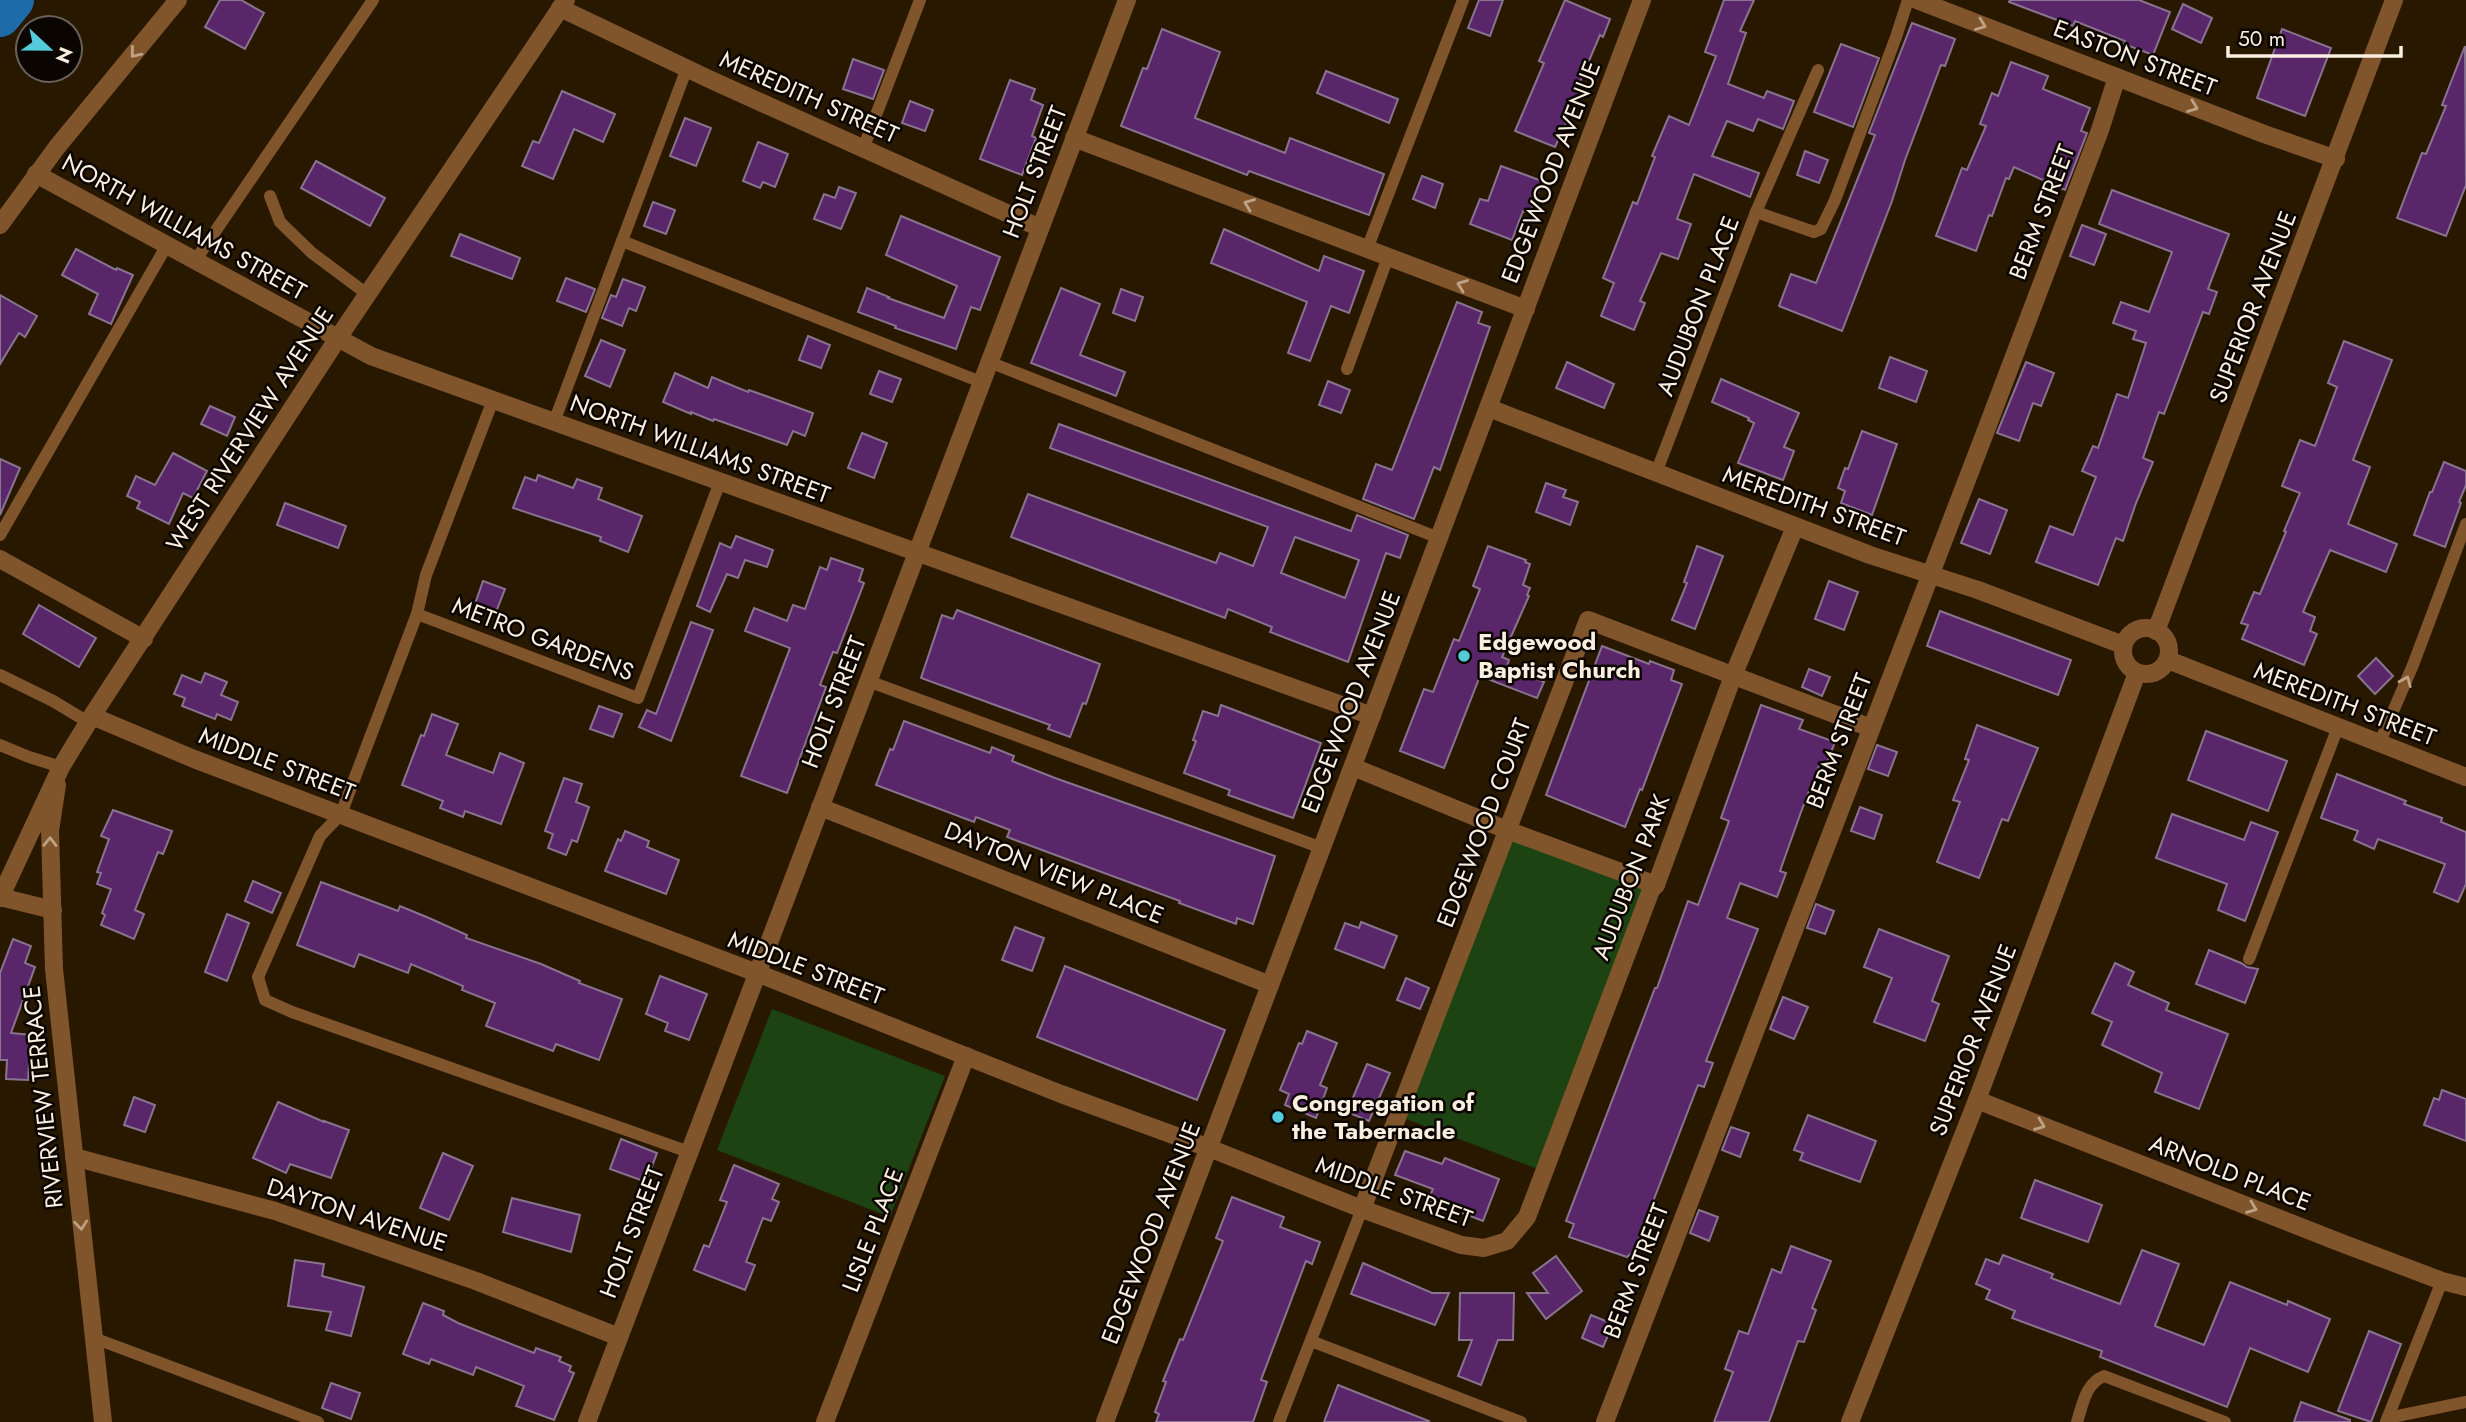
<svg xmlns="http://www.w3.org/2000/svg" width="2466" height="1422" viewBox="0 0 2466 1422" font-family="Jost,sans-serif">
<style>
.green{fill:#1d4313}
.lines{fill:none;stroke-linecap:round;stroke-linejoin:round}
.river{stroke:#1d6ba8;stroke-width:42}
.building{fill:#5a266a;stroke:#88748f;stroke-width:2;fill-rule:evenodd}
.service{stroke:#81552b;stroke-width:12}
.minor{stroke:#81552b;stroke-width:18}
.tertiary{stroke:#81552b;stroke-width:18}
.oneway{stroke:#bda285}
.poi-dot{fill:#53cbda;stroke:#0b0500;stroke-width:2.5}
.labels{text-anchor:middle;stroke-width:5;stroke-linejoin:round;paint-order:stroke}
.street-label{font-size:24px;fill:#f9eedf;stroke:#0b0500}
.poi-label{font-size:24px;font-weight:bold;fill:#f9eedf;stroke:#0b0500;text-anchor:start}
</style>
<rect width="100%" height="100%" fill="#281800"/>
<g class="green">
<polygon points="1509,835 1651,890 1543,1171 1401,1117"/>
<polygon points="772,1009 945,1076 890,1217 717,1150"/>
</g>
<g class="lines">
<polyline class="river" points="0,16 13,0"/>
</g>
<g class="building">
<polygon points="220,0 241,0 264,13 245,49 205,27"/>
<polygon points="1479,0 1503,0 1490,36 1468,28"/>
<polygon points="1565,0 1610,19 1603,37 1600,35 1579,84 1583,86 1555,147 1515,131 1544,63 1539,61"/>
<polygon points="1724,0 1754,0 1740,31 1746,33 1728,84 1764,98 1767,91 1794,101 1783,129 1758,119 1753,131 1727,121 1712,156 1759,173 1750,197 1694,174 1677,219 1691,224 1678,259 1661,253 1640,301 1645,303 1634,330 1601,316 1614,283 1603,278 1633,202 1637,204 1655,157 1652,156 1669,116 1689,125 1716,56 1705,52"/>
<polygon points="2010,0 2139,0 2170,12 2153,55 2124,44 2125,41 2075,21 2073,26 2009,2"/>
<polygon points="2183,4 2212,18 2201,43 2172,29"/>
<polygon points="1912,23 1955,39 1945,66 1941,65 1905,160 1892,201 1842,331 1779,306 1791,274 1816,283 1875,135 1869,133"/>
<polygon points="1162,29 1220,52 1195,118 1285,153 1290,138 1384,174 1369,215 1249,171 1247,175 1121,126 1143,68 1147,69"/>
<polygon points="2282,29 2331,48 2305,116 2257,98"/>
<polygon points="1841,44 1879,58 1853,127 1814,112"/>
<polygon points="2465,46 2466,185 2446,236 2397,218 2422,153 2426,154 2446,106 2442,105"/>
<polygon points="853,59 884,70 873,99 843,89"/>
<polygon points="2011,62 2048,76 2043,89 2090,108 2081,131 2087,133 2065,190 2014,167 2009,179 2006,178 1992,216 1989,215 1976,251 1936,236 1962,168 1967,170 1986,126 1980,124 1992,93 1998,96"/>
<polygon points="1326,71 1398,99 1389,123 1317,93"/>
<polygon points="1010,80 1035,89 1031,100 1043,105 1032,136 1036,138 1022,175 980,159"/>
<polygon points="562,91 615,114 603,142 574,129 553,179 522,166 533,141 539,143"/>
<polygon points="910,101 933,110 925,131 902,123"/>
<polygon points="685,118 711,128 696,166 670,156"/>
<polygon points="758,142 788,154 775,187 763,182 760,188 743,181"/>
<polygon points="1805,151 1828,160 1819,183 1797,175"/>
<polygon points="316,161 385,198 370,226 301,188"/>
<polygon points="1501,166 1542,181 1530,213 1523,211 1512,240 1470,224 1480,199 1488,201"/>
<polygon points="1422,176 1443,184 1435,208 1413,199"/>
<polygon points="839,187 856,193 841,229 814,219 824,194 835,198"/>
<polygon points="2112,190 2229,234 2208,289 2217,292 2209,314 2203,312 2164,414 2159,412 2143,458 2153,462 2136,503 2123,541 2116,538 2098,585 2036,562 2050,526 2073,535 2096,477 2082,471 2093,446 2098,448 2117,394 2128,398 2146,343 2133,339 2136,331 2113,323 2121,302 2149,312 2172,252 2099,224"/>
<polygon points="653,202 675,210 666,234 644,226"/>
<polygon points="901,216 1000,257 980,310 971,307 956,349 895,328 896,326 858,312 867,288 889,297 888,298 944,318 957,286 886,255"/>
<polygon points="2082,225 2106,234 2094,265 2070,256"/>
<polygon points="1224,229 1319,271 1324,256 1364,271 1349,313 1331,306 1310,361 1288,353 1307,302 1211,263"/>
<polygon points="460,234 520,258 512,279 451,256"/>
<polygon points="76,249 116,270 117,268 133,275 111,324 89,314 98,294 62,275"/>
<polygon points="566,278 595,289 586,312 557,301"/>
<polygon points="623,279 645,287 636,311 629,308 622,326 602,318 611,295 616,297"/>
<polygon points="1061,288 1100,304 1080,355 1125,372 1116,396 1031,363"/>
<polygon points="1121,289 1143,297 1135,321 1113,313"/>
<polygon points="0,295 37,316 25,337 19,333 0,364"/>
<polygon points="1457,302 1482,312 1478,323 1490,327 1440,470 1434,467 1414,519 1363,499 1376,464 1392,470"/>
<polygon points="808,336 830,345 821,368 799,360"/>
<polygon points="601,340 625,350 610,387 585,376"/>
<polygon points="2344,341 2392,360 2353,460 2370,467 2348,524 2397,544 2386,572 2330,550 2303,612 2315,617 2310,631 2317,634 2304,665 2242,639 2248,625 2241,623 2254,592 2260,594 2286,532 2284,531 2300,493 2282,486 2300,440 2315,446 2337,387 2328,383"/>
<polygon points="1890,357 1927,371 1916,402 1879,388"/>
<polygon points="1567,362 1614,384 1604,408 1556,388"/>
<polygon points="2026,362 2054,373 2041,406 2033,403 2019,441 1997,433"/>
<polygon points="879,371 901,379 892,402 870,394"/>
<polygon points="675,373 708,388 712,377 748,392 749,390 813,413 805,436 793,431 787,445 714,419 713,421 691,412 691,414 663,402"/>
<polygon points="1721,379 1799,413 1784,447 1794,451 1783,480 1738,463 1754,423 1748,420 1749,418 1712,402"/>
<polygon points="1328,381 1350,390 1341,413 1319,405"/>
<polygon points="210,406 235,417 227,436 201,424"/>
<path d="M1059 424 1351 531 1357 515 1408 535 1400 558 1386 553 1348 662 1270 632 1272 627 1228 609 1225 618 1011 537 1028 494 1216 563 1220 553 1253 566 1268 527 1050 448ZM1295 537 1359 560 1345 598 1281 573Z"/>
<polygon points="1862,431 1897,444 1872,515 1841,503 1845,491 1838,488 1845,468 1848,469"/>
<polygon points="862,433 887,443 874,478 848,468"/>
<polygon points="173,453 207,471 193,498 183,493 169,524 137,508 140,502 127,496 136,476 155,485"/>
<polygon points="0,459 20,468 0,515"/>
<polygon points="2444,462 2466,471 2466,485 2459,502 2461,503 2445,547 2414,535 2430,492 2432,492"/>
<polygon points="538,475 573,488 577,479 602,488 598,499 642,516 628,552 600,541 601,537 513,508 525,477 536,481"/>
<polygon points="1546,483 1566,490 1563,497 1578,502 1570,525 1536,512"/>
<polygon points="1979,499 2007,510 1990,554 1961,543"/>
<polygon points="285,503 346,526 338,548 277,525"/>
<polygon points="736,536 773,550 767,567 745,560 738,578 727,574 710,612 697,606 720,543 731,548"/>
<polygon points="1488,546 1526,560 1525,562 1530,564 1523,585 1530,588 1527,595 1529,596 1502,657 1509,660 1507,666 1544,682 1537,698 1480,676 1444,768 1400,751 1424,689 1433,692 1454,639 1459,641 1480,589 1473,586"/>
<polygon points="1697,546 1723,556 1695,629 1672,620 1687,583 1684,582"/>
<polygon points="831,558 863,569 859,581 864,583 837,653 833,652 820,685 826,687 787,793 741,776 790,648 745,631 754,608 787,621 793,605 805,609 820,567 827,570"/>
<polygon points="483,581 505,589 496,612 475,604"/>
<polygon points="1829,581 1858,592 1844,630 1815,619"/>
<polygon points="39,605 96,638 79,667 23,634"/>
<polygon points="957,610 1100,664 1086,704 1083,703 1070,737 1048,729 1050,725 921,678 942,615 953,619"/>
<polygon points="1940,611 2071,660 2058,695 1927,646"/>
<polygon points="691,622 713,630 671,741 639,727 647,710 656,714"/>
<polygon points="1602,646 1649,664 1650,661 1674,670 1671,680 1682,684 1642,790 1640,789 1625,827 1546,795"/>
<polygon points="2376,658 2393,676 2375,694 2358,676"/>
<polygon points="1809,669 1830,677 1822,696 1802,687"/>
<polygon points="205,673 227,682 221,695 238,702 231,720 217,714 215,719 182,706 185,698 174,694 182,675 201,683"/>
<polygon points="1221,705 1321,743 1293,818 1228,795 1230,790 1184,773 1196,741 1193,740 1203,711 1218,716"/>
<polygon points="1761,705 1803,720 1799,729 1835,742 1826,765 1820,763 1801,812 1780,871 1786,873 1777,897 1740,883 1727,918 1758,929 1706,1061 1713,1063 1704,1087 1698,1085 1634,1251 1627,1257 1569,1237 1574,1224 1566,1221 1655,988 1657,988 1688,901 1698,905 1729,821 1721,818"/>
<polygon points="599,706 622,714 613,737 590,729"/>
<polygon points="432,714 458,724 446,755 493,773 500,753 524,763 501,824 465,811 463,817 440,808 443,801 402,785 421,735 424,736"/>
<polygon points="904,721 990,753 992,747 1014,756 1012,761 1055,778 1275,856 1253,924 1237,918 1236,924 1179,903 1180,901 1007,837 1010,830 976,817 974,822 876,785 890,749 893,750"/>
<polygon points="1977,725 2038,748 2008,821 2002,819 1979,878 1937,862 1960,802 1953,800 1969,760 1965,759"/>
<polygon points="2206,731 2287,761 2268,811 2188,780"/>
<polygon points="1877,745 1897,752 1888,776 1868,769"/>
<polygon points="2337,774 2406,801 2404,804 2442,818 2441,822 2466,832 2466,884 2458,902 2434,892 2445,864 2378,839 2374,849 2354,840 2358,831 2321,818"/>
<polygon points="564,778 582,784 576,802 589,807 577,842 572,840 566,855 548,848 553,834 545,831"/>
<polygon points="1860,807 1882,815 1874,839 1851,831"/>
<polygon points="113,810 172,831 163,854 158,852 135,910 144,914 134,939 101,925 105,915 102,913 111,889 97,884 101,873 97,872 109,839 101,836"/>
<polygon points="2172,814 2244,840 2251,822 2278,832 2245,921 2218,910 2227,884 2156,858"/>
<polygon points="625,831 649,841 647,847 679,860 666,894 605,871 618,839 621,841"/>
<polygon points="253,881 281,893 272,913 245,901"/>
<polygon points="321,882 398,911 400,906 429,918 467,935 466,938 541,964 580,981 579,983 622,999 599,1060 556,1044 553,1051 486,1026 495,1003 462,990 463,986 411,964 408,973 359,954 354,967 297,945"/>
<polygon points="1816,904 1834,911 1825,934 1807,928"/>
<polygon points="227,914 249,923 227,981 205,972"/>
<polygon points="1361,922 1397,936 1384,968 1335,949 1345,923 1359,928"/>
<polygon points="1015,927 1044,938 1032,971 1002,960"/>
<polygon points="1879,929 1949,956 1932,1001 1939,1004 1925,1041 1874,1022 1892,978 1864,967"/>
<polygon points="13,939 31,946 25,963 35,967 11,1033 31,1035 28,1080 6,1079 7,1060 0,1060 0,973"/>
<polygon points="2209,950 2241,963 2247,967 2258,969 2245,1003 2196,984"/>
<polygon points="2115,963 2134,972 2128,985 2169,1003 2166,1010 2228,1034 2199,1109 2155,1092 2162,1073 2102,1045 2112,1022 2092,1013"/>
<polygon points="1065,966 1225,1030 1197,1100 1037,1037"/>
<polygon points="660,976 707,994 689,1040 665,1031 668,1023 646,1014"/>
<polygon points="1406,978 1429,988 1420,1009 1397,1000"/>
<polygon points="1783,997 1808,1007 1794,1039 1770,1029"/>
<polygon points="1307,1031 1337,1043 1320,1085 1327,1088 1316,1118 1285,1105 1289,1094 1280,1090 1299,1043 1302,1044"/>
<polygon points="1367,1064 1390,1073 1369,1121 1347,1112"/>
<polygon points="2442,1090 2466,1099 2466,1141 2424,1125 2434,1098 2439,1100"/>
<polygon points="134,1097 155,1105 145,1132 124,1125"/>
<polygon points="278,1102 324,1122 324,1121 349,1130 331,1178 290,1164 286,1173 253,1158"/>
<polygon points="1808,1115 1876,1141 1860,1182 1800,1160 1803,1153 1794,1150"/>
<polygon points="1731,1127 1749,1133 1740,1157 1722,1150"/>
<polygon points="621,1139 657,1153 646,1182 610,1169"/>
<polygon points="1405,1151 1442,1164 1445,1158 1499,1179 1483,1221 1428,1200 1433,1189 1395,1175"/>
<polygon points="443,1153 473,1166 449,1220 420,1208"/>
<polygon points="734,1165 779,1184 772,1199 779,1202 771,1221 763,1218 746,1262 755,1265 745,1290 694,1270 704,1245 709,1247 727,1202 720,1200"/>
<polygon points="2035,1180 2102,1205 2088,1242 2021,1218"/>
<polygon points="1232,1197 1284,1217 1280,1227 1320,1242 1312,1264 1306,1261 1261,1380 1267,1382 1253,1422 1156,1422 1159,1414 1155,1412 1166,1382 1163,1381 1180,1339 1183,1340 1223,1241 1216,1238"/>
<polygon points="512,1198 580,1215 571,1252 503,1232"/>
<polygon points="1699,1210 1718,1217 1709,1241 1690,1233"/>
<polygon points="1791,1246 1831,1261 1812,1308 1816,1310 1804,1342 1798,1341 1769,1422 1714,1422 1733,1372 1725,1369 1739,1331 1748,1334 1772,1269 1781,1273"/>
<polygon points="2142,1250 2179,1264 2155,1326 2204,1345 2230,1282 2287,1305 2288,1301 2330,1319 2308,1372 2250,1348 2227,1407 2100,1357 2102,1351 2012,1318 2015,1311 1986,1299 1990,1290 1976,1284 1986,1259 1999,1264 2003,1255 2053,1274 2051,1278 2120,1304"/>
<polygon points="1556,1256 1582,1291 1546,1319 1527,1293 1548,1293 1533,1273"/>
<polygon points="295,1260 324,1264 322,1276 364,1287 351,1336 326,1330 331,1312 288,1306"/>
<polygon points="1363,1263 1432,1293 1449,1293 1435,1325 1351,1294"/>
<polygon points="1460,1293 1514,1293 1513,1340 1498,1340 1481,1385 1458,1376 1472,1340 1459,1340"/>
<polygon points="423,1303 444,1311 443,1315 458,1323 534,1353 536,1348 561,1357 559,1361 571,1366 569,1371 574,1373 554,1420 516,1406 524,1386 476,1367 473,1375 431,1359 429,1364 403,1354"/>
<polygon points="1591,1315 1613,1324 1603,1347 1582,1338"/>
<polygon points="2369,1331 2401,1344 2371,1422 2338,1411"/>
<polygon points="331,1383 360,1393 351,1419 322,1408"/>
<polygon points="1338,1385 1429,1421 1428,1422 1324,1422"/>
<polygon points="2301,1402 2350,1420 2350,1422 2294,1422"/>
</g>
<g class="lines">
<g class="service">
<polyline points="863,149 920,0"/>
<polyline points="270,196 280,222 312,253 367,294"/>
<polyline points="1756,212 1818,70"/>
<polyline points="622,241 981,382"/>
<polyline points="1367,249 1463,0"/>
<polyline points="195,261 373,0"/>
<polyline points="989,362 1439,538"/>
<polyline points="1347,369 1388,257"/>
<polyline points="554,422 687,68"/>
<polyline points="1656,473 1756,212 1814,232 1821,229 1835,200 1896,37 1908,0"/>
<polyline points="0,535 167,245"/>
<polyline points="417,614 426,575 493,400"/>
<polyline points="0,675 53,701 88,722"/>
<polyline points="868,681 1322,848"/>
<polyline points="2379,744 2413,665 2466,524"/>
<polyline points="0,745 29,757 61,767"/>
<polyline points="2249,959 2338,727"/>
<polyline points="689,1152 292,1012 265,1000 258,977 320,836 341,814 417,614 638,698 720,482"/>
<polyline points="94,1338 318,1422"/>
<polyline points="1311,1341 1521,1422"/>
<polyline points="2388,1418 2466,1402"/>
<polyline points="1279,1422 1362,1209"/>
<path d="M2077 1422C2083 1404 2085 1384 2104 1376L2225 1422"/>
<polyline points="2386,1422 2442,1281"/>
</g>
<g class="minor">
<polyline points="1917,0 2264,134 2336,159"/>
<polyline points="560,8 709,79 1040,228"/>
<polyline points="1074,138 1526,309"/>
<polyline points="36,174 371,356 1372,716"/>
<polyline points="0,225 57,147 178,0"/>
<polyline points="1489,408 1870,555 1978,590 2123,645"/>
<polyline points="0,559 144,639"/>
<circle cx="2146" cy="651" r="23"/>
<polyline points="2156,631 2394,0"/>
<polyline points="2168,660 2466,777"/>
<polyline points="92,716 194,759 757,973 1061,1094 1209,1148 1362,1209 1461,1245 1484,1248 1507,1241 1527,1217 1651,890 1656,885 1733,676 1795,527"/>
<polyline points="1353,767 1507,830 1656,885"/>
<polyline points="57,785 50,831 54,969 103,1422"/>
<polyline points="820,807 1270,985"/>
<polyline points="0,897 53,910"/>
<polyline points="1977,1100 2344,1244 2442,1281 2466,1287"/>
<polyline points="74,1157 275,1211 476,1281 619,1337"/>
<polyline points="1362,1209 1588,620 1871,728"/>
<polyline points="587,1422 1127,0"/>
<polyline points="825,1422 966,1056"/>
<polyline points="1105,1422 1642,0"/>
<polyline points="1605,1422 1983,438 2100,130 2117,77"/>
<polyline points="1850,1422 1977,1100 2137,673"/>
</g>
<polyline class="tertiary" points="0,898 61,767 92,716 338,338 566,0"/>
</g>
<defs><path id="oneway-chevron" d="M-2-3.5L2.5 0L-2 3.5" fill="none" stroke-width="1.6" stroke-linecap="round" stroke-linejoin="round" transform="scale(1.75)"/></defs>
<g class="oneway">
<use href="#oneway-chevron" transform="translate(1981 25) rotate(21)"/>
<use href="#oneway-chevron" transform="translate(135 53) rotate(129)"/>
<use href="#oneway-chevron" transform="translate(2193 107) rotate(21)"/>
<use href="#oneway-chevron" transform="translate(1249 204) rotate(-159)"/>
<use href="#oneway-chevron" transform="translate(1462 285) rotate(-159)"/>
<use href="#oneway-chevron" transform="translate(2406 681) rotate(-67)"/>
<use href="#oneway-chevron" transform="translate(50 842) rotate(-89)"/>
<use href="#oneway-chevron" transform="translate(2040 1125) rotate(21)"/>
<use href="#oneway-chevron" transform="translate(2252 1208) rotate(21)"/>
<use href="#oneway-chevron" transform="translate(81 1225) rotate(84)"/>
</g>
<g class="poi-dot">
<circle cx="1464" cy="656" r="7"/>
<circle cx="1278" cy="1117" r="7"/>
</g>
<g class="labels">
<g class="street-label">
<text transform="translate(2135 58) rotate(21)" y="8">EASTON STREET</text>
<text transform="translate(809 97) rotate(24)" y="8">MEREDITH STREET</text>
<text transform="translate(1035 172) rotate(-69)" y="8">HOLT STREET</text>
<text transform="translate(1551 172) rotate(-69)" y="8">EDGEWOOD AVENUE</text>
<text transform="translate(2042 212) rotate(-69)" y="8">BERM STREET</text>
<text transform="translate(184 227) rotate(29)" y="8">NORTH WILLIAMS STREET</text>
<text transform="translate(1698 306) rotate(-69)" y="8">AUDUBON PLACE</text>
<text transform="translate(2253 307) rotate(-69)" y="8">SUPERIOR AVENUE</text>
<text transform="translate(250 429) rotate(-57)" y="8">WEST RIVERVIEW AVENUE</text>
<text transform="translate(700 449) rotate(20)" y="8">NORTH WILLIAMS STREET</text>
<text transform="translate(1814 506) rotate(20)" y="8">MEREDITH STREET</text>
<text transform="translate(543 639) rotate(21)" y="8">METRO GARDENS</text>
<text transform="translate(834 702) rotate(-69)" y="8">HOLT STREET</text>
<text transform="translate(1351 702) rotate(-69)" y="8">EDGEWOOD AVENUE</text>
<text transform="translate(2345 704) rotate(21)" y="8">MEREDITH STREET</text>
<text transform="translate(1839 741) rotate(-69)" y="8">BERM STREET</text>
<text transform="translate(277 764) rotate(21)" y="8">MIDDLE STREET</text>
<text transform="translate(1484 823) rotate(-69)" y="8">EDGEWOOD COURT</text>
<text transform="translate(1054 873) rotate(22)" y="8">DAYTON VIEW PLACE</text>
<text transform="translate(1631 877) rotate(-69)" y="8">AUDUBON PARK</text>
<text transform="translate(806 968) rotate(21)" y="8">MIDDLE STREET</text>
<text transform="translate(1973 1040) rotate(-69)" y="8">SUPERIOR AVENUE</text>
<text transform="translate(43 1097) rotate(-96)" y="8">RIVERVIEW TERRACE</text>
<text transform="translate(2230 1173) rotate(21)" y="8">ARNOLD PLACE</text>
<text transform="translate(1394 1192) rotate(20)" y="8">MIDDLE STREET</text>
<text transform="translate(357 1215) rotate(18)" y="8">DAYTON AVENUE</text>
<text transform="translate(873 1230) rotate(-69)" y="8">LISLE PLACE</text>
<text transform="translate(632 1232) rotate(-69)" y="8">HOLT STREET</text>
<text transform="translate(1151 1233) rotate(-69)" y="8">EDGEWOOD AVENUE</text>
<text transform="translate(1636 1271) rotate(-69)" y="8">BERM STREET</text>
</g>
<g class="poi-label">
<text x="1478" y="650">Edgewood<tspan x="1478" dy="28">Baptist Church</tspan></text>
<text x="1292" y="1111">Congregation of<tspan x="1292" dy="28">the Tabernacle</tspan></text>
</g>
</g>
<g transform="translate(49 49) rotate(112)"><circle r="33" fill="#0b0500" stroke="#6a6259" stroke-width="2"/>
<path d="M0-5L12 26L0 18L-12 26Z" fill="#53cbda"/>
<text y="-10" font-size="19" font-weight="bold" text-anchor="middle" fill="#f9eedf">N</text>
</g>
<path d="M2228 46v10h173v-10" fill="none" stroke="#f9eedf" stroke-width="3.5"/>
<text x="2238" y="46" font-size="21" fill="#f9eedf" stroke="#0b0500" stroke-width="5" paint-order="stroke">50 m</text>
</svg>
